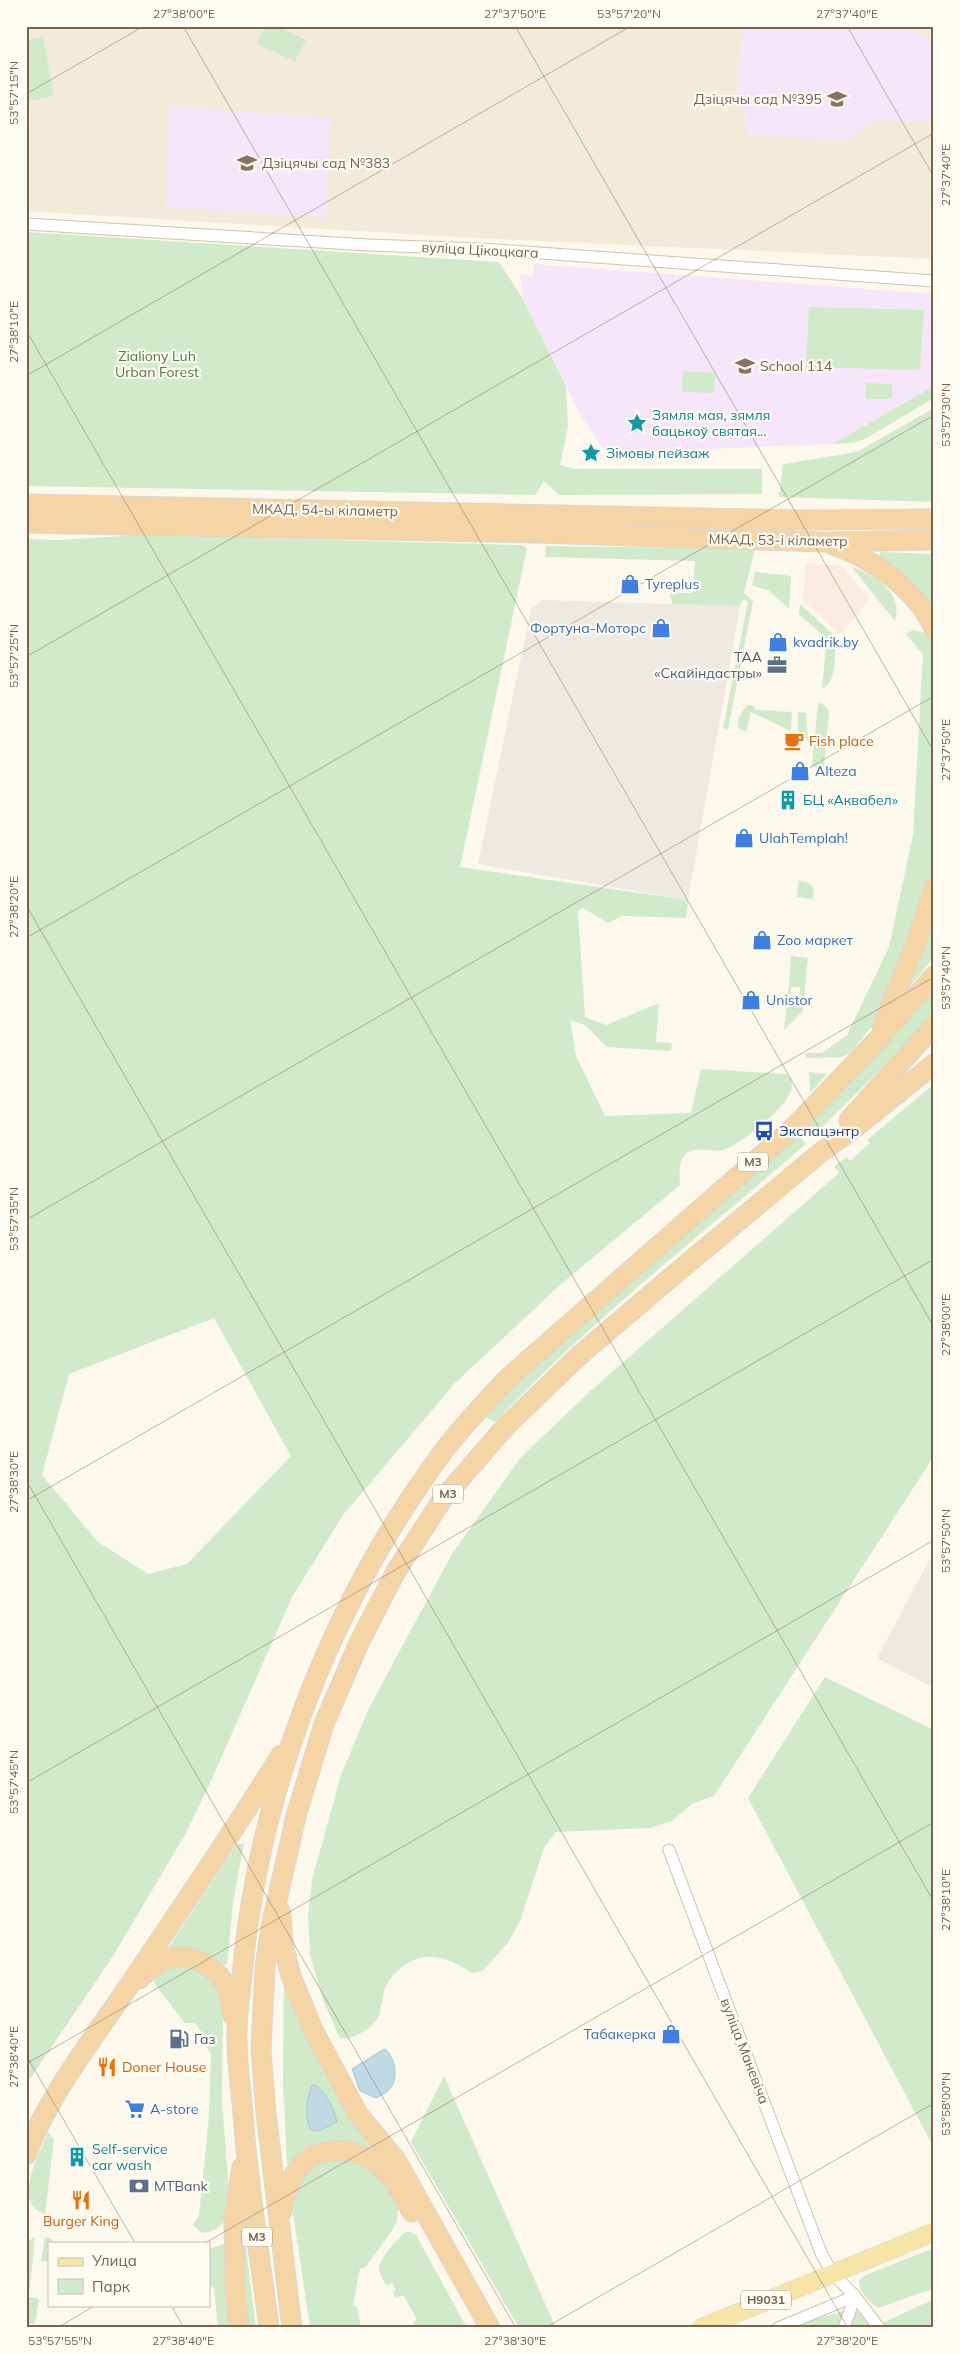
<svg xmlns="http://www.w3.org/2000/svg" width="960" height="2354" viewBox="0 0 960 2354" font-family="Mulish,sans-serif">
<style>
.residential{fill:#f3ebd9}
.commercial{fill:#fbecdf}
.industrial{fill:#eeeae3}
.education{fill:#f5e7f9}
.green{fill:#d1eac9;fill-rule:evenodd}
.water{fill:#bfdae5;stroke:#a6c8d7}
.lines{fill:none;stroke-linecap:round;stroke-linejoin:round}
.minor-casing{stroke:#cec2b0;stroke-width:13}
.primary-casing{stroke:#dcd6d1;stroke-width:19}
.trunk-casing{stroke:#dcd6d1;stroke-width:21}
.minor{stroke:#fff;stroke-width:11}
.primary{stroke:#f7e5a7;stroke-width:18}
.trunk{stroke:#f5d5a6;stroke-width:19}
.ticks{fill:none;stroke:#77634e;stroke-width:1;stroke-opacity:0.45}
.labels{text-anchor:middle;stroke-width:4.5;stroke-linejoin:round;paint-order:stroke}
.shield{fill:#fefbf2;stroke:#a0917f;stroke-width:1}
.shield-label{font-size:12px;font-weight:bold;fill:#77634e}
.education-label{font-size:14px;fill:#785e54;stroke:#fefbf2;text-anchor:start}
.street-label{font-size:14px;fill:#77634e;stroke:#fefbf2}
.park-label{font-size:14px;fill:#4e7c46;stroke:#fefbf2}
.culture-label{font-size:14px;fill:#0d838f;stroke:#fefbf2;text-anchor:start}
.shop-label{font-size:14px;fill:#366cbe;stroke:#fefbf2;text-anchor:start}
.service-label{font-size:14px;fill:#4e5e75;stroke:#fefbf2;text-anchor:start}
.food-label{font-size:14px;fill:#c56008;stroke:#fefbf2;text-anchor:start}
.transit-label{font-size:14px;fill:#164399;stroke:#fefbf2;text-anchor:start}
.neatline{fill:none;stroke:#77634e;stroke-width:2}
.ticks-label{font-size:12px;text-anchor:middle;fill:#77634e}
</style>
<rect width="100%" height="100%" fill="#fcf8eb"/>
<polygon class="residential" points="26,26 934,26 934,259 456,237 26,211"/>
<polygon class="commercial" points="806,563 842,566 869,599 840,635 803,600"/>
<g class="industrial">
<polygon points="543,600 740,606 688,900 478,864 531,609"/>
<polygon points="934,1551 934,1688 877,1658"/>
</g>
<g class="education">
<polygon points="743,26 908,26 934,43 934,122 874,120 846,141 749,135 736,79"/>
<polygon points="168,106 331,118 326,217 165,208"/>
<polygon points="534,264 934,294 934,386 833,444 606,453 580,414 523,299 520,275 533,276"/>
</g>
<g class="green">
<polygon points="266,26 276,26 306,40 295,61 256,44"/>
<polygon points="43,37 54,96 28,101 26,90 26,40"/>
<polygon points="26,232 499,262 523,299 566,386 568,427 560,465 574,469 762,469 762,494 559,495 544,481 535,495 26,486"/>
<polygon points="809,307 924,310 920,370 806,367"/>
<polygon points="683,371 715,373 714,393 682,392"/>
<polygon points="866,383 892,384 892,399 866,399"/>
<polygon points="934,386 934,398 865,439 853,443 833,444"/>
<polygon points="934,408 934,502 779,497 783,464 857,452"/>
<path d="M138 535 521 545 527 548 460 867 688 900 686 918 622 916 608 923 583 908 578 911 585 1017 606 1025 659 1003 656 1042 672 1043 671 1051 607 1047 585 1025 570 1020 576 1056 605 1116 691 1113 701 1069 786 1074 791 1078C792 1083 793 1088 790 1093 783 1110 743 1142 726 1149 714 1154 695 1144 685 1155 677 1164 680 1175 680 1185L560 1285 455 1383 343 1515 292 1597 211 1781 186 1833 113 1956 26 2085V539L59 540ZM214 1318 291 1456 187 1564 148 1574 98 1542 42 1475 69 1374Z"/>
<polygon points="546,546 755,549 744,593 753,601 728,729 723,728 748,602 743,599 740,606 672,604 670,593 693,593 695,561 545,557"/>
<polygon points="881,552 934,554 934,611 878,557"/>
<path d="M852 567C875 575 903 592 895 621Z"/>
<polygon points="755,572 791,576 789,609 768,590 752,586"/>
<path d="M800 604 836 637C834 650 838 684 822 688L827 639 799 614Z"/>
<polygon points="913,630 927,633 934,641 934,858 927,898 889,995 873,1025 851,1052 842,1057 807,1058 804,1053 822,1053 847,1035 889,947 913,835 923,654 906,634"/>
<polygon points="818,703 823,704 829,711 824,768 812,766"/>
<polygon points="747,705 752,705 756,710 792,712 791,731 751,712 746,732 738,728 739,717"/>
<polygon points="798,712 806,713 808,739 798,736"/>
<polygon points="799,880 811,884 814,890 813,899 797,897"/>
<polygon points="934,924 934,957 910,986"/>
<polygon points="791,956 808,958 804,996 800,995 800,987 791,987 791,994 788,994"/>
<polygon points="934,991 934,1011 874,1076 813,1136 805,1128 864,1069"/>
<polygon points="787,1003 803,1003 803,1011 784,1030"/>
<polygon points="809,1072 827,1074 810,1093"/>
<path d="M934 1084V1456L714 1796 692 1804 672 1821 650 1828 556 1832 544 1848 520 1921 509 1941 483 1971 472 1973C442 1952 413 1948 389 1981 376 1999 390 2017 361 2033 354 2037 349 2039 340 2038L323 2000 310 1955 308 1916 312 1880 341 1775 369 1708 452 1554 521 1457 596 1386 839 1173 834 1167 846 1157 850 1161 870 1143 867 1140Z"/>
<path d="M797 1135 806 1144C702 1234 589 1322 495 1422L485 1417 546 1353Z"/>
<polygon points="825,1677 934,1730 934,2148 748,1798"/>
<polygon points="244,1843 233,1903 227,1965 167,1950 236,1845"/>
<path d="M186 1964 214 1979 223 2004 222 2101 230 2203C227 2221 221 2231 202 2233L193 2225 199 2216 209 2116 211 2054 203 2040 205 2037 195 2023H185L156 1986 154 1980 168 1968Z"/>
<polygon points="284,1980 392,2162 372,2150 292,2167 287,2164 283,2084"/>
<polygon points="444,2076 556,2328 519,2328 411,2142"/>
<path d="M48 2132 54 2139 45 2214C11 2203 40 2153 48 2132Z"/>
<polygon points="345,2156 380,2174 396,2200 398,2209 397,2220 393,2229 365,2268 360,2268 353,2305 357,2307 361,2328 310,2328 291,2200 298,2180 316,2162"/>
<path d="M408 2231 416 2235 467 2328H415L413 2323 417 2319 403 2295 396 2298 393 2292 396 2290 392 2283 387 2286C384 2281 379 2274 379 2268 379 2260 400 2234 408 2231Z"/>
<polygon points="35,2237 29,2297 39,2299 35,2324 26,2324 26,2242"/>
<polygon points="45,2237 50,2238 55,2243 49,2243 49,2262 41,2261"/>
<polygon points="243,2239 245,2241 256,2328 245,2328"/>
<polygon points="226,2243 231,2328 218,2328 214,2288 209,2286 209,2249"/>
<path d="M934 2248V2290L926 2291 879 2308C869 2303 858 2290 859 2280L866 2275Z"/>
<polygon points="934,2299 934,2328 884,2328 882,2323"/>
<polygon points="855,2308 871,2328 784,2328 788,2326"/>
</g>
<g class="water">
<path d="M384 2049C395 2055 398 2076 392 2086 388 2092 382 2095 376 2098L360 2091 352 2069Z"/>
<path d="M312 2085 317 2086C328 2096 333 2107 337 2122L321 2130 313 2131C303 2123 307 2097 312 2085Z"/>
</g>
<g class="lines">
<defs>
<g id="minor">
<polyline points="26,224 368,245 482,249 934,281"/>
<polyline points="669,1850 821,2253 832,2273 855,2296 879,2328"/>
<polyline points="778,2328 855,2296"/>
<polyline points="844,2328 855,2296"/>
</g>
<polyline id="primary" points="701,2328 934,2232"/>
<g id="trunk">
<polyline points="26,504 798,520 934,519"/>
<polyline points="26,523 538,533 823,542 934,540"/>
<path d="M833 545C873 558 916 590 934 628"/>
<polyline points="882,1027 916,943 934,888"/>
<polyline points="849,1120 934,1026"/>
<polyline points="281,1913 283,1944 291,1976 312,2028 358,2114 396,2160 490,2328"/>
<path d="M139 1979C147 1972 157 1963 167 1959 187 1952 214 1964 224 1983 229 1992 230 2005 233 2016"/>
<path d="M26 2155C48 2097 89 2044 124 1993 177 1914 231 1836 281 1755"/>
<path d="M282 2211C285 2193 293 2168 310 2158 335 2143 368 2152 387 2173 397 2184 404 2199 412 2212"/>
<polyline points="239,2328 235,2287 234,2217 242,2167"/>
<path d="M269 2328C260 2257 248 2186 243 2114 241 2087 236 2060 237 2032 237 2014 240 1995 242 1976 258 1794 328 1612 434 1464 456 1433 482 1406 508 1378L795 1126 882 1035 934 976"/>
<polyline points="292,2328 266,2113 261,2050 265,1967 271,1927 296,1816 324,1724 359,1643 395,1573 442,1500 507,1425 581,1354 669,1279 820,1153 857,1126 934,1064"/>
</g>
</defs>
<use href="#minor" class="minor-casing"/>
<use href="#primary" class="primary-casing"/>
<use href="#trunk" class="trunk-casing"/>
<use href="#minor" class="minor"/>
<use href="#primary" class="primary"/>
<use href="#trunk" class="trunk"/>
</g>
<path class="ticks" d="M183 26 934 1327M515 26 934 752M847 26 934 177M26 94 144 26M26 330 934 1902M26 376 631 26M26 657 934 133M26 905 848 2328M26 938 934 415M26 1220 934 696M26 1480 516 2328M26 1501 934 977M26 1783 934 1259M26 2055 135 2243M26 2064 934 1540M205 2243 934 1822M171 2305 184 2328M57 2328 96 2305M545 2328 934 2103"/>
<defs>
<symbol id="school-bare" viewBox="-9 -9 18 18"><path d="M0-5L7-2L0 1L-7-2ZM-4 1L0 2.5L4 1V4Q0 6-4 4Z" fill="#8d6e63" stroke="#fefbf2" stroke-width="2.5" paint-order="stroke"/></symbol>
<symbol id="sight-bare" viewBox="-9 -9 18 18"><path d="M0-6L1.8-2.2L6-1.7L2.9 1.2L3.7 5.4L0 3.3L-3.7 5.4L-2.9 1.2L-6-1.7L-1.8-2.2Z" fill="#0f9aa8" stroke="#fefbf2" stroke-width="2.5" paint-order="stroke"/></symbol>
<symbol id="shop-bare" viewBox="-9 -9 18 18"><path d="M-5-2.5h2.3a2.7 3.5 0 0 1 5.4 0H5L5.5 6h-11ZM-1.5-2.5h3a1.5 2.3 0 0 0-3 0Z" fill="#3f7fe0" stroke="#fefbf2" stroke-width="2.5" paint-order="stroke"/></symbol>
<symbol id="office-bare" viewBox="-9 -9 18 18"><path d="M-6-3h4V-5.5h4V-3h4V5H-6ZM-1-4.5V-3h2v-1.5ZM-6 0V1H6V0Z" fill="#5c6f8a" stroke="#fefbf2" stroke-width="2.5" paint-order="stroke"/></symbol>
<symbol id="cafe-bare" viewBox="-9 -9 18 18"><path d="M-5.5-4.5H6V0H3Q3 3.5 0 3.5H-2.5Q-5.5 3.5-5.5 0ZM3-3.2v2h1.7v-2ZM-6 4.5H4V6H-6Z" fill="#e8710a" stroke="#fefbf2" stroke-width="2.5" paint-order="stroke"/></symbol>
<symbol id="building-bare" viewBox="-9 -9 18 18"><path d="M-4-6H4V6H1V3H-1V6H-4ZM-2.5-4.3h1.7v1.8h-1.7ZM.8-4.3h1.7v1.8H.8ZM-2.5-1h1.7V.8h-1.7ZM.8-1h1.7V.8H.8Z" fill="#0f9aa8" stroke="#fefbf2" stroke-width="2.5" paint-order="stroke"/></symbol>
<symbol id="bus-bare" viewBox="-9 -9 18 18"><path d="M-5-6H5V4H4V6H2V4H-2V6H-4V4H-5ZM-3.5-4V0h7V-4ZM-3.5 1.2v1.5H-2V1.2ZM2 1.2v1.5H3.5V1.2Z" fill="#1a4fb4" stroke="#fefbf2" stroke-width="2.5" paint-order="stroke"/></symbol>
<symbol id="fuel-bare" viewBox="-9 -9 18 18"><path d="M-5.5-6h7V0h2V4h1.3V-2.5L3-4.5l.8-.8L6-3V5H2.5V1h-1V6h-7ZM-4.2-4.7v3.2H.2V-4.7Z" fill="#5c6f8a" stroke="#fefbf2" stroke-width="2.5" paint-order="stroke"/></symbol>
<symbol id="restaurant-bare" viewBox="-9 -9 18 18"><path d="M-5-6h1v4h1v-4h1v4h1v-4h1v5L-1.5 .5V6h-2V.5L-5-1ZM5-6V6H3V1.5H1.5Q1.5-4 5-6Z" fill="#e8710a" stroke="#fefbf2" stroke-width="2.5" paint-order="stroke"/></symbol>
<symbol id="supermarket-bare" viewBox="-9 -9 18 18"><path d="M-6-5.5h2.5l.6 2H6L4.5 2H-2.5L-4.4-4H-6ZM-1.5 3.2a1.3 1.3 0 1 0 .1 0ZM3 3.2a1.3 1.3 0 1 0 .1 0Z" fill="#3f7fe0" stroke="#fefbf2" stroke-width="2.5" paint-order="stroke"/></symbol>
<symbol id="bank-bare" viewBox="-9 -9 18 18"><path d="M-6-4H6V4H-6ZM0-2.3a2.3 2.3 0 1 0 0 4.6a2.3 2.3 0 1 0 0-4.6Z" fill="#5c6f8a" stroke="#fefbf2" stroke-width="2.5" paint-order="stroke"/></symbol>
</defs>
<g fill-rule="evenodd">
<use href="#school-bare" x="823" y="85" width="28" height="28"/>
<use href="#school-bare" x="233" y="149" width="28" height="28"/>
<use href="#school-bare" x="731" y="352" width="28" height="28"/>
<use href="#sight-bare" x="623" y="409" width="28" height="28"/>
<use href="#sight-bare" x="577" y="439" width="28" height="28"/>
<use href="#shop-bare" x="616" y="570" width="28" height="28"/>
<use href="#shop-bare" x="647" y="614" width="28" height="28"/>
<use href="#shop-bare" x="764" y="628" width="28" height="28"/>
<use href="#office-bare" x="763" y="651" width="28" height="28"/>
<use href="#cafe-bare" x="780" y="727" width="28" height="28"/>
<use href="#shop-bare" x="786" y="757" width="28" height="28"/>
<use href="#building-bare" x="774" y="786" width="28" height="28"/>
<use href="#shop-bare" x="730" y="824" width="28" height="28"/>
<use href="#shop-bare" x="748" y="926" width="28" height="28"/>
<use href="#shop-bare" x="737" y="986" width="28" height="28"/>
<use href="#bus-bare" x="750" y="1117" width="28" height="28"/>
<use href="#shop-bare" x="657" y="2020" width="28" height="28"/>
<use href="#fuel-bare" x="165" y="2025" width="28" height="28"/>
<use href="#restaurant-bare" x="93" y="2053" width="28" height="28"/>
<use href="#supermarket-bare" x="121" y="2095" width="28" height="28"/>
<use href="#building-bare" x="63" y="2143" width="28" height="28"/>
<use href="#bank-bare" x="125" y="2172" width="28" height="28"/>
<use href="#restaurant-bare" x="67" y="2186" width="28" height="28"/>
</g>
<g class="labels">
<g class="shield">
<rect x="738" y="1152.5" width="30" height="19" rx="4"/>
<rect x="433" y="1484.5" width="30" height="19" rx="4"/>
<rect x="242" y="2227.5" width="30" height="19" rx="4"/>
<rect x="741" y="2290.5" width="50" height="19" rx="4"/>
</g>
<g class="shield-label">
<text x="753" y="1166">М3</text>
<text x="448" y="1498">М3</text>
<text x="257" y="2241">М3</text>
<text x="766" y="2304">Н9031</text>
</g>
<g class="education-label">
<text x="822" y="104" text-anchor="end">Дзіцячы сад №395</text>
<text x="262" y="168">Дзіцячы сад №383</text>
<text x="760" y="371">School 114</text>
</g>
<g class="street-label">
<text transform="translate(480 250) rotate(3)" y="5">вуліца Цікоцкага</text>
<text transform="translate(325 510) rotate(1)" y="5">МКАД, 54-ы кіламетр</text>
<text transform="translate(778 540) rotate(1)" y="5">МКАД, 53-і кіламетр</text>
<text transform="translate(745 2051) rotate(69)" y="5">вуліца Маневіча</text>
</g>
<g class="park-label">
<text x="157" y="361">Zialiony Luh<tspan x="157" dy="16">Urban Forest</tspan></text>
</g>
<g class="culture-label">
<text x="652" y="420">Зямля мая, зямля<tspan x="652" dy="16">бацькоў святая...</tspan></text>
<text x="606" y="458">Зімовы пейзаж</text>
<text x="803" y="805">БЦ «Аквабел»</text>
<text x="92" y="2154">Self-service<tspan x="92" dy="16">car wash</tspan></text>
</g>
<g class="shop-label">
<text x="645" y="589">Tyreplus</text>
<text x="646" y="633" text-anchor="end">Фортуна-Моторс</text>
<text x="793" y="647">kvadrik.by</text>
<text x="815" y="776">Alteza</text>
<text x="759" y="843">UlahTemplah!</text>
<text x="777" y="945">Zoo маркет</text>
<text x="766" y="1005">Unistor</text>
<text x="656" y="2039" text-anchor="end">Табакерка</text>
<text x="150" y="2114">A-store</text>
</g>
<g class="service-label">
<text x="762" y="662" text-anchor="end">ТАА<tspan x="762" dy="16">«Скайіндастры»</tspan></text>
<text x="194" y="2044">Газ</text>
<text x="154" y="2191">MTBank</text>
</g>
<g class="food-label">
<text x="809" y="746">Fish place</text>
<text x="122" y="2072">Doner House</text>
<text x="81" y="2226" text-anchor="middle">Burger King</text>
</g>
<g class="transit-label">
<text x="779" y="1136">Экспацэнтр</text>
</g>
</g>
<rect width="960" height="2354" fill="none" stroke="#fefbf2" stroke-width="55"/>
<rect x="48" y="2242" width="162" height="65" fill="#fefbf2" stroke="#c8beb0"/>
<rect x="58" y="2258" width="25" height="8" fill="#f7e5a7" stroke="#c8beb0"/>
<text x="92" y="2266" font-size="15" fill="#77634e">Улица</text>
<rect x="58" y="2279" width="25" height="15" fill="#d1eac9" stroke="#c8beb0"/>
<text x="92" y="2292" font-size="15" fill="#77634e">Парк</text>
<rect x="28" y="28" width="904" height="2298" class="neatline"/>
<g class="ticks-label">
<text x="184" y="18">27°38'00"E</text>
<text x="515" y="18">27°37'50"E</text>
<text x="629" y="18">53°57'20"N</text>
<text x="847" y="18">27°37'40"E</text>
<text transform="translate(14 93) rotate(-90)" y="4">53°57'15"N</text>
<text transform="translate(946 175) rotate(-90)" y="4">27°37'40"E</text>
<text transform="translate(14 332) rotate(-90)" y="4">27°38'10"E</text>
<text transform="translate(946 415) rotate(-90)" y="4">53°57'30"N</text>
<text transform="translate(14 656) rotate(-90)" y="4">53°57'25"N</text>
<text transform="translate(946 750) rotate(-90)" y="4">27°37'50"E</text>
<text transform="translate(14 907) rotate(-90)" y="4">27°38'20"E</text>
<text transform="translate(946 978) rotate(-90)" y="4">53°57'40"N</text>
<text transform="translate(14 1219) rotate(-90)" y="4">53°57'35"N</text>
<text transform="translate(946 1325) rotate(-90)" y="4">27°38'00"E</text>
<text transform="translate(14 1482) rotate(-90)" y="4">27°38'30"E</text>
<text transform="translate(946 1541) rotate(-90)" y="4">53°57'50"N</text>
<text transform="translate(14 1782) rotate(-90)" y="4">53°57'45"N</text>
<text transform="translate(946 1900) rotate(-90)" y="4">27°38'10"E</text>
<text transform="translate(14 2057) rotate(-90)" y="4">27°38'40"E</text>
<text transform="translate(946 2104) rotate(-90)" y="4">53°58'00"N</text>
<text x="60" y="2345">53°57'55"N</text>
<text x="183" y="2345">27°38'40"E</text>
<text x="515" y="2345">27°38'30"E</text>
<text x="847" y="2345">27°38'20"E</text>
</g>
</svg>
